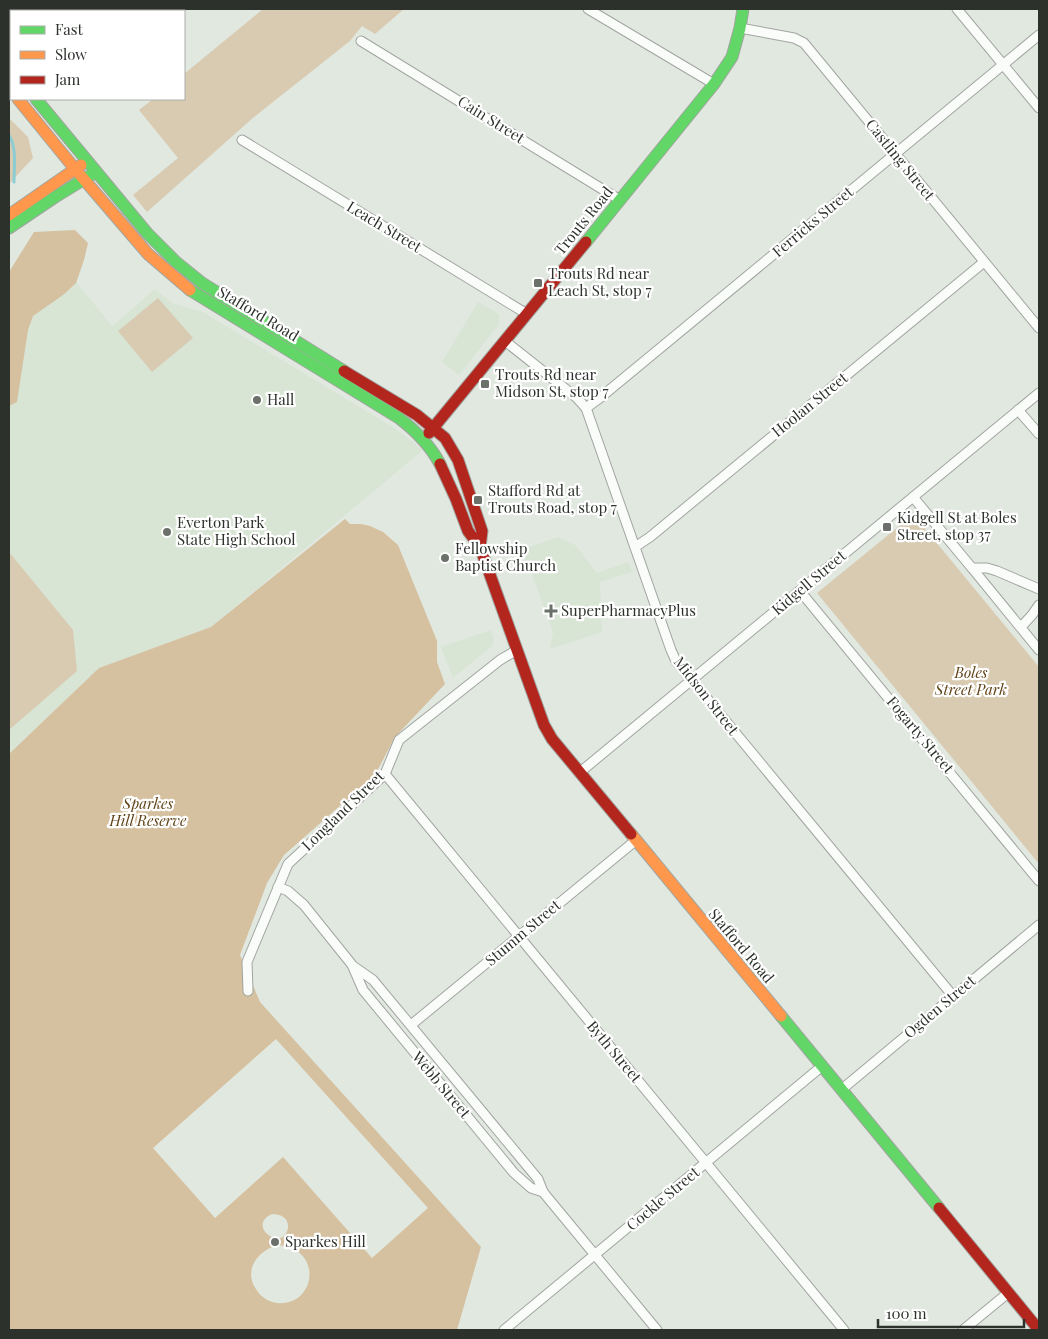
<svg xmlns="http://www.w3.org/2000/svg" width="1048" height="1339" viewBox="0 0 1048 1339" font-family="'Playfair Display',serif">
<style>
.built{fill:#d8e5d5}
.green{fill:#d9cbb2}
.forest{fill:#d5c09f;fill-rule:evenodd}
.lines{fill:none;stroke-linecap:round;stroke-linejoin:round}
.stream{stroke:#8bcdd3;stroke-width:3}
.street-casing{stroke:#a1a5a0;stroke-width:11}
.fast-casing{stroke:#a1a5a0;stroke-width:13}
.slow-casing{stroke:#a1a5a0;stroke-width:13}
.jam-casing{stroke:#a1a5a0;stroke-width:13}
.street{stroke:#fafcfa;stroke-width:9}
.fast{stroke:#63d668;stroke-width:11}
.slow{stroke:#ff974d;stroke-width:11}
.jam{stroke:#b3261e;stroke-width:11}
.poi-dot{fill:#6b716a;stroke:#fff;stroke-width:2}
.labels{text-anchor:middle;stroke-width:4.5;stroke-linejoin:round;paint-order:stroke}
.street-label{font-size:15px;fill:#2c312b;stroke:#fff}
.poi-label{font-size:15px;fill:#2c312b;stroke:#fff;text-anchor:start}
.park-label{font-size:15px;font-style:italic;fill:#604217;stroke:#fff}
</style>
<rect width="100%" height="100%" fill="#e1e8e0"/>
<g class="built">
<polygon points="55,256 112,326 155,289 172,303 203,312 394,428 415,443 422,451 211,627 99,668 9,754 9,295"/>
<polygon points="478,302 499,314 499,324 459,375 442,362"/>
<polygon points="558,537 575,545 597,573 628,562 632,572 600,582 602,632 550,649 553,632 528,563 516,552"/>
<polygon points="491,630 494,639 492,646 453,678 441,647"/>
</g>
<g class="green">
<polygon points="263,9 404,9 375,34 362,26 350,41 254,117 147,212 133,195 178,158 139,110 153,99 184,99 184,74"/>
<polygon points="9,118 28,137 33,158 9,184"/>
<polygon points="158,298 193,338 152,372 118,331"/>
<polygon points="909,518 913,518 917,519 1039,667 1039,864 817,593"/>
<polygon points="9,552 73,630 77,671 9,730"/>
</g>
<g class="forest">
<polygon points="75,230 88,243 84,260 76,283 63,295 33,316 28,330 17,402 9,406 9,272 34,232"/>
<path d="M345 519 350 524H361L370 526 383 532 398 545 437 641V662L445 684 395 737 375 775 284 855 267 883 240 955 260 1002 481 1247 457 1330H9V754L99 668 211 627ZM276 1039 428 1208 372 1258 283 1157 215 1218 153 1148ZM272 1214C281 1214 289 1218 288 1228 284 1253 245 1226 272 1214ZM278 1245C325 1249 315 1307 277 1303 270 1302 262 1298 258 1292 242 1272 256 1251 278 1245Z"/>
</g>
<g class="lines">
<path class="stream" d="M9 135C17 148 14 167 14 182"/>
<defs>
<g id="street">
<polyline points="588,9 714,84"/>
<polyline points="957,9 1039,108"/>
<polyline points="144,11 147,9"/>
<polyline points="740,28 794,38 804,43 1039,328"/>
<polyline points="361,41 620,200"/>
<polyline points="242,140 527,314"/>
<polyline points="505,341 577,398 586,408 671,650 676,661 953,996"/>
<polyline points="586,408 601,397 1039,35"/>
<polyline points="1018,410 1039,434"/>
<polyline points="913,497 972,568 987,568 997,571 1039,589"/>
<polyline points="635,547 650,537 984,262"/>
<polyline points="972,568 1039,650"/>
<polyline points="800,591 1039,881"/>
<polyline points="1021,627 1032,615 1039,605"/>
<polyline points="579,773 1039,393"/>
<polyline points="385,774 844,1330"/>
<polyline points="278,887 288,891 304,905 353,966 373,980 538,1179 543,1192 657,1330"/>
<polyline points="353,967 363,990 514,1173 531,1188 543,1192"/>
<polyline points="248,991 247,962 288,864 385,774 399,740 500,660 517,650"/>
<polyline points="411,1025 635,841"/>
<polyline points="841,1090 1039,925"/>
<polyline points="504,1330 821,1067"/>
<polyline points="963,1330 1008,1293"/>
</g>
<g id="fast">
<polyline points="9,66 11,69"/>
<polyline points="36,99 147,233 176,262 202,283 344,371"/>
<polyline points="9,228 55,197 91,175"/>
<polyline points="586,242 714,84 732,57 740,28 743,9"/>
<path d="M190 290 399 418C416 431 430 445 440 464"/>
<polyline points="781,1016 939,1208"/>
</g>
<g id="slow">
<polyline points="18,99 75,169 148,254 190,290"/>
<polyline points="9,215 81,165"/>
<polyline points="631,834 781,1016"/>
</g>
<g id="jam">
<polyline points="344,371 417,415 445,438 458,460 482,531 480,547"/>
<polyline points="429,433 586,242"/>
<polyline points="440,464 456,499 468,531 480,547 544,725 552,739 631,834"/>
<polyline points="939,1208 1039,1330"/>
</g>
</defs>
<use href="#street" class="street-casing"/>
<use href="#fast" class="fast-casing"/>
<use href="#slow" class="slow-casing"/>
<use href="#jam" class="jam-casing"/>
<use href="#street" class="street"/>
<use href="#fast" class="fast"/>
<use href="#slow" class="slow"/>
<use href="#jam" class="jam"/>
</g>
<g class="poi-dot">
<rect x="533" y="278" width="10" height="10" rx="2.5"/>
<rect x="480" y="379" width="10" height="10" rx="2.5"/>
<circle cx="257" cy="400" r="5"/>
<rect x="473" y="495" width="10" height="10" rx="2.5"/>
<rect x="882" y="522" width="10" height="10" rx="2.5"/>
<circle cx="167" cy="532" r="5"/>
<circle cx="445" cy="558" r="5"/>
<path d="M548.5 603.5h5v5h5v5h-5v5h-5v-5h-5v-5h5z"/>
<circle cx="275" cy="1242" r="5"/>
</g>
<g class="labels">
<g class="street-label">
<text transform="translate(491 120) rotate(32)" y="5">Cain Street</text>
<text transform="translate(900 160) rotate(51)" y="5">Castling Street</text>
<text transform="translate(584 221) rotate(-51)" y="5">Trouts Road</text>
<text transform="translate(813 222) rotate(-40)" y="5">Ferricks Street</text>
<text transform="translate(384 227) rotate(31)" y="5">Leach Street</text>
<text transform="translate(258 314) rotate(31)" y="5">Stafford Road</text>
<text transform="translate(810 405) rotate(-39)" y="5">Hoolan Street</text>
<text transform="translate(809 583) rotate(-40)" y="5">Kidgell Street</text>
<text transform="translate(706 696) rotate(52)" y="5">Midson Street</text>
<text transform="translate(920 735) rotate(50)" y="5">Fogarty Street</text>
<text transform="translate(343 811) rotate(-44)" y="5">Longland Street</text>
<text transform="translate(523 933) rotate(-40)" y="5">Stumm Street</text>
<text transform="translate(741 946) rotate(50)" y="5">Stafford Road</text>
<text transform="translate(940 1007) rotate(-40)" y="5">Ogden Street</text>
<text transform="translate(614 1052) rotate(50)" y="5">Byth Street</text>
<text transform="translate(441 1085) rotate(50)" y="5">Webb Street</text>
<text transform="translate(663 1199) rotate(-40)" y="5">Cockle Street</text>
</g>
<g class="poi-label">
<text x="548" y="279">Trouts Rd near<tspan x="548" dy="17">Leach St, stop 7</tspan></text>
<text x="495" y="380">Trouts Rd near<tspan x="495" dy="17">Midson St, stop 7</tspan></text>
<text x="267" y="405">Hall</text>
<text x="488" y="496">Stafford Rd at<tspan x="488" dy="17">Trouts Road, stop 7</tspan></text>
<text x="897" y="523">Kidgell St at Boles<tspan x="897" dy="17">Street, stop 37</tspan></text>
<text x="177" y="528">Everton Park<tspan x="177" dy="17">State High School</tspan></text>
<text x="455" y="554">Fellowship<tspan x="455" dy="17">Baptist Church</tspan></text>
<text x="561" y="616">SuperPharmacyPlus</text>
<text x="285" y="1247">Sparkes Hill</text>
</g>
<g class="park-label">
<text x="971" y="678">Boles<tspan x="971" dy="17">Street Park</tspan></text>
<text x="148" y="809">Sparkes<tspan x="148" dy="17">Hill Reserve</tspan></text>
</g>
</g>
<rect width="1048" height="1339" fill="none" stroke="#2c312b" stroke-width="20"/>
<rect x="10" y="10" width="175" height="90" fill="#ffffff" stroke="#abadaa"/>
<rect x="20" y="26" width="25" height="8" fill="#63d668" stroke="#abadaa"/>
<text x="55" y="35" font-size="15" fill="#2c312b">Fast</text>
<rect x="20" y="51" width="25" height="8" fill="#ff974d" stroke="#abadaa"/>
<text x="55" y="60" font-size="15" fill="#2c312b">Slow</text>
<rect x="20" y="76" width="25" height="8" fill="#b3261e" stroke="#abadaa"/>
<text x="55" y="85" font-size="15" fill="#2c312b">Jam</text>
<path d="M878 1319v8h146v-8" fill="none" stroke="#2c312b" stroke-width="2.5"/>
<text x="886" y="1319" font-size="15" fill="#2c312b" stroke="#ffffff" stroke-width="4" paint-order="stroke">100 m</text>
</svg>
